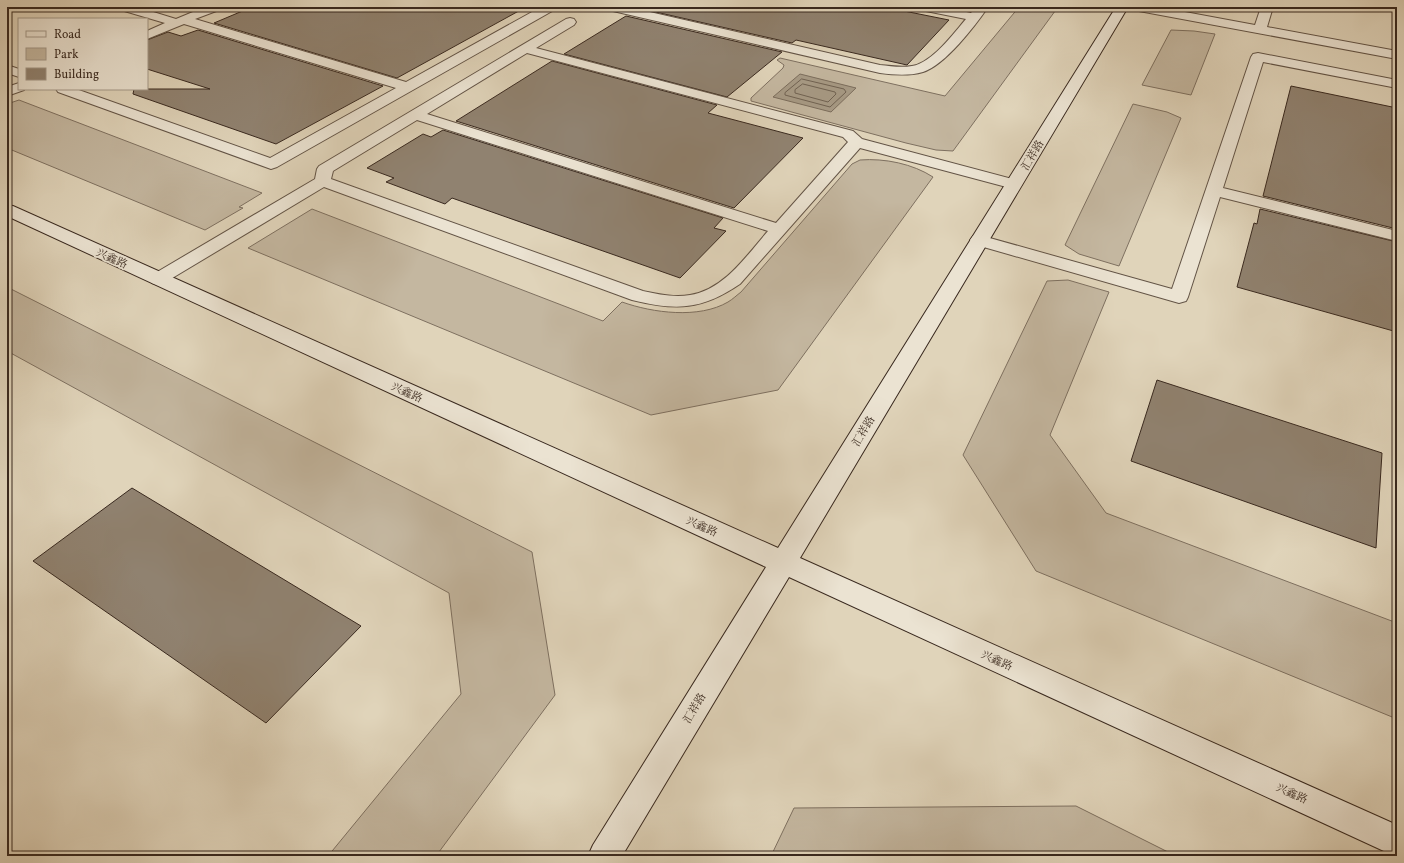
<svg xmlns="http://www.w3.org/2000/svg" width="1404" height="863" viewBox="0 0 1404 863" font-family="Vollkorn,'Noto Serif SC',serif">
<style>
.green{fill:#c4b7a0;stroke:#7e7060}
.water{fill:#a79a85;stroke:#7b6d5c}
.lines{fill:none;stroke-linecap:round;stroke-linejoin:round}
.shore{stroke:#706252;stroke-width:1}
.building{fill:#908270;stroke:#39291f}
.lane-casing{stroke:#635446;stroke-width:2}
.secondary-casing{stroke:#39291f;stroke-width:2}
.lane{fill:#ebe3d2;fill-rule:evenodd}
.secondary{fill:#ebe3d2;fill-rule:evenodd}
.labels{text-anchor:middle;stroke-width:3.5;stroke-linejoin:round;paint-order:stroke}
.street-label{font-size:11px;fill:#39291f;stroke:#ebe3d2}
</style>
<rect width="100%" height="100%" fill="#e0d4ba"/>
<filter id="stains"><feTurbulence type="fractalNoise" baseFrequency=".005" numOctaves="4"/><feColorMatrix values="0 0 0 0 .2 0 0 0 0 .09 0 0 0 0 .02 0 0 0 .5 -.17"/></filter>
<radialGradient id="worn" r=".72"><stop offset=".6" stop-color="#630" stop-opacity="0"/><stop offset="1" stop-color="#630" stop-opacity=".3"/></radialGradient>
<g class="green">
<polygon points="1019,7 1058,7 953,151 936,150 906,143 751,101 751,98 783,68 784,65 777,60 780,58 945,96"/>
<polygon points="1171,30 1194,31 1215,34 1191,95 1142,85"/>
<polygon points="19,100 262,193 239,207 243,208 205,230 7,148 7,104"/>
<polygon points="1133,104 1167,112 1181,118 1119,266 1079,254 1065,245"/>
<path d="M860 160C885 158 913 164 933 177L778 390 651 415 248 248 312 209 603 321 622 302C653 313 699 319 728 302 733 299 737 295 741 292L852 164Z"/>
<polygon points="1068,280 1109,292 1050,435 1106,513 1397,623 1397,719 1036,571 963,455 1047,281"/>
<polygon points="7,287 532,552 555,695 436,856 328,856 461,694 449,593 7,351"/>
<polygon points="1076,806 1176,856 771,856 794,808"/>
</g>
<polygon class="water" points="800,74 856,88 831,112 773,97"/>
<g class="lines">
<g class="shore">
<polygon points="802,79 844,89 846,92 830,107 785,95 785,93"/>
<polygon points="803,84 835,92 836,94 828,102 795,93 795,90"/>
</g>
</g>
<g class="building">
<polygon points="252,7 526,7 397,78 214,23"/>
<polygon points="640,7 884,7 949,20 907,65 796,40 792,43 638,8"/>
<polygon points="626,16 782,52 727,97 564,54"/>
<polygon points="198,30 383,86 276,144 133,94 134,89 210,89 147,69 147,40 168,32 181,36"/>
<polygon points="552,61 717,105 708,113 803,138 734,208 456,121"/>
<polygon points="1291,86 1397,108 1397,229 1263,196"/>
<polygon points="443,130 723,218 714,228 726,231 680,278 452,198 445,204 386,182 394,178 367,168 423,134 431,137"/>
<polygon points="1260,209 1397,242 1397,332 1237,287 1254,223 1257,224"/>
<polygon points="1157,380 1382,453 1376,548 1131,461"/>
<polygon points="132,488 361,626 266,723 33,561"/>
</g>
<g class="lines">
<defs>
<g id="lane">
<polygon points="7,7 16,7 14,10 7,12"/>
<polygon points="119,7 137,7 176,19 205,7 221,7 219,10 195,19 406,82 541,7 556,7 554,10 277,167 271,169 58,92 56,89 76,89 270,158 396,88 184,24 147,39 147,31 165,23 121,10"/>
<path d="M607 7H628L880 65C890 66 901 68 912 66 932 63 953 34 966 19L921 10 919 7H943L971 13 976 7H988C975 26 945 65 923 72 909 76 895 75 880 73L613 11 609 10Z"/>
<polygon points="1133,7 1158,7 1255,25 1261,7 1273,7 1267,27 1397,51 1397,59 1139,11 1135,10"/>
<path d="M570 18 574 19 576 22 574 25 536 48 853 131 862 139 1020 181 1022 184 1020 187 1014 189 860 148 740 284C702 310 677 311 632 300L324 187 164 283 158 285 152 283 149 279 152 275 315 179 317 169 319 166 566 19ZM527 53 843 137 848 142 776 223 427 114ZM417 120 768 231C747 255 724 290 690 295 674 298 658 294 643 291L331 179 333 171Z"/>
<polygon points="1258,53 1397,80 1397,88 1263,62 1223,188 1397,231 1397,241 1220,197 1188,297 1186,301 1179,303 973,244 970,240 973,236 979,235 1172,289 1251,57 1253,54"/>
<polygon points="7,65 19,69 19,77 7,73"/>
<polygon points="19,83 19,89 24,90 7,96 7,87"/>
</g>
<polygon id="secondary" points="1116,7 1128,7 800,558 1397,825 1397,856 1386,852 789,577 622,856 588,856 593,845 766,567 7,216 7,205 13,206 778,548"/>
</defs>
<use href="#lane" class="lane-casing"/>
<use href="#secondary" class="secondary-casing"/>
<use href="#lane" class="lane"/>
<use href="#secondary" class="secondary"/>
</g>
<g class="labels">
<g class="street-label">
<text transform="translate(1032 155) rotate(-59)" y="4">汇祥路</text>
<text transform="translate(112 258) rotate(24)" y="4">兴鑫路</text>
<text transform="translate(407 392) rotate(24)" y="4">兴鑫路</text>
<text transform="translate(863 431) rotate(-59)" y="4">汇祥路</text>
<text transform="translate(702 526) rotate(24)" y="4">兴鑫路</text>
<text transform="translate(997 660) rotate(24)" y="4">兴鑫路</text>
<text transform="translate(694 708) rotate(-59)" y="4">汇祥路</text>
<text transform="translate(1292 793) rotate(24)" y="4">兴鑫路</text>
</g>
</g>
<rect width="1404" height="863" fill="none" stroke="#e0d4ba" stroke-width="24"/>
<rect x="8" y="8" width="1388" height="847" fill="none" stroke="#39291f" stroke-width="2"/>
<rect x="12" y="12" width="1380" height="839" fill="none" stroke="#39291f"/>
<rect x="18" y="18" width="130" height="72" fill="#ebe3d2" stroke="#a4998a"/>
<rect x="26" y="31" width="20" height="6" fill="#ebe3d2" stroke="#a4998a"/>
<text x="54" y="38" font-size="12" fill="#39291f">Road</text>
<rect x="26" y="48" width="20" height="12" fill="#c4b7a0" stroke="#a4998a"/>
<text x="54" y="58" font-size="12" fill="#39291f">Park</text>
<rect x="26" y="68" width="20" height="12" fill="#908270" stroke="#a4998a"/>
<text x="54" y="78" font-size="12" fill="#39291f">Building</text>
<rect width="100%" height="100%" filter="url(#stains)"/>
<rect width="100%" height="100%" fill="url(#worn)"/>
</svg>
